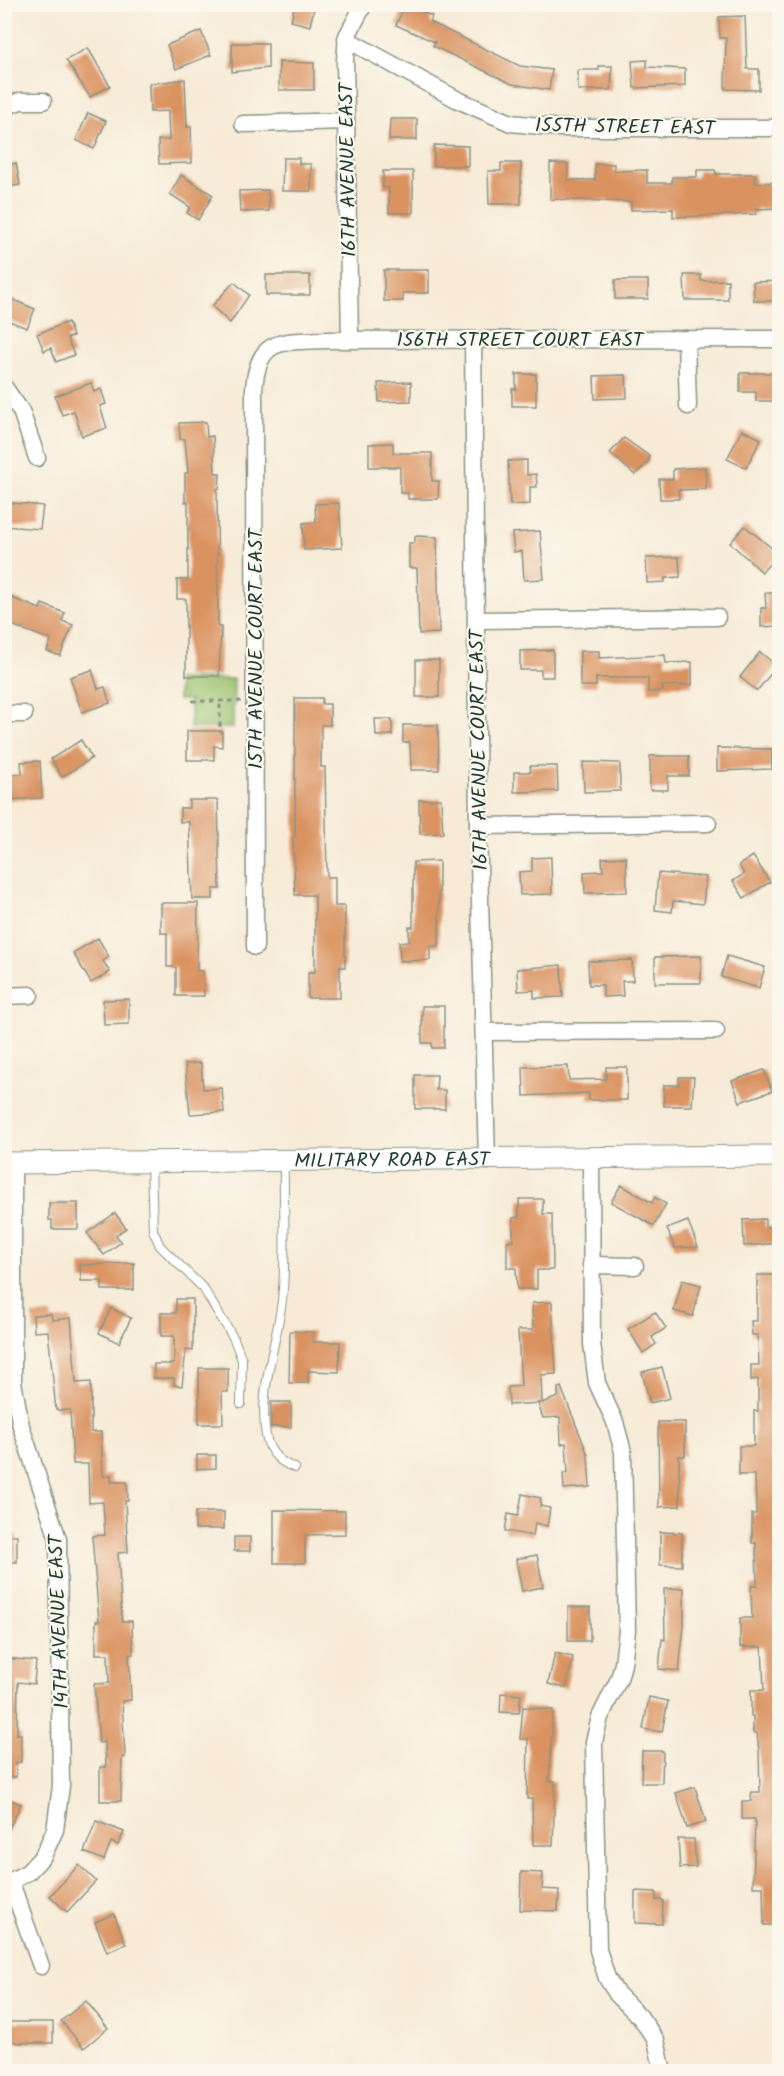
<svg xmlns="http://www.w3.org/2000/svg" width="784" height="2076" viewBox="0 0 784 2076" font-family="Kalam,sans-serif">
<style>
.green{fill:#99c16d;stroke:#5c7f50;stroke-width:1.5}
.building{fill:#da9361}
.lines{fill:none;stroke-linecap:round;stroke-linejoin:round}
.service-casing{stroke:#8b9486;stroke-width:10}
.minor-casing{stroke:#8b9486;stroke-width:19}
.tertiary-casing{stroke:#8b9486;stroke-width:23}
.path{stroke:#8b9486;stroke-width:3;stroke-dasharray:4.5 4.5;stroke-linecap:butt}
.service{stroke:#fff;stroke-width:8}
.minor{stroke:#fff;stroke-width:16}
.tertiary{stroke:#fff;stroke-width:21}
.labels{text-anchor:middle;stroke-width:4.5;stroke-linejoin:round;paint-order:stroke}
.street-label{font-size:20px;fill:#1f3d34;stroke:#fbf7ec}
</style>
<rect width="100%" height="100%" fill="#fbf7ec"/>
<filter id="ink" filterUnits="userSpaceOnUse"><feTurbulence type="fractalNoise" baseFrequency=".0167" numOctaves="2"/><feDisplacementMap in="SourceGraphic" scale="12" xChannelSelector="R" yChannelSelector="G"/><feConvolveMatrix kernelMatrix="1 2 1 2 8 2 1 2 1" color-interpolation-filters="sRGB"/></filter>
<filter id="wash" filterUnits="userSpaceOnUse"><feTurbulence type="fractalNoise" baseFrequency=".008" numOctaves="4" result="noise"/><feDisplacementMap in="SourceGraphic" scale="24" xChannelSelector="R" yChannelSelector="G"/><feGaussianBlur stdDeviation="1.35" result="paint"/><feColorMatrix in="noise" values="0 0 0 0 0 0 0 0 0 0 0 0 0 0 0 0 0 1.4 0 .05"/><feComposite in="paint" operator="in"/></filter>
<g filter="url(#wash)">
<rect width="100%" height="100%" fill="#f7ebd7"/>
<polygon class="green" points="178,679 234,679 233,728 190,728 190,700 178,700"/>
<g id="blocks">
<g class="building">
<polygon points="295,4 315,4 310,26 291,21"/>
<polygon points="405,5 432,16 430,22 520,66 552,70 549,90 512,84 433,46 435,42 396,25"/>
<polygon points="745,16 747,69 759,69 759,90 725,89 726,38 720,38 719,17"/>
<polygon points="201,31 211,55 176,69 167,45"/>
<polygon points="232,43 268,43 268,68 232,72"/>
<polygon points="88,48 110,86 90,97 66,60"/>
<polygon points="647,60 647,67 685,69 685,86 634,88 632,61"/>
<polygon points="279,62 314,63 314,90 279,90"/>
<polygon points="599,66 612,66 611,90 578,90 578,70 599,70"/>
<polygon points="185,79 187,127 191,127 192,163 159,164 158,140 169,140 168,111 150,112 149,84"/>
<polygon points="88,113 106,121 94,149 76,140"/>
<polygon points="390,119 417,119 417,140 389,140"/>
<polygon points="434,145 468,146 468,166 434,166"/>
<polygon points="283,158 299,158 299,164 311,164 311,191 282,191"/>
<polygon points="16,163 20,185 4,188 4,166"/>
<polygon points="501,163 521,163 521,204 489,204 488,171 501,171"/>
<polygon points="550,163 568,164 568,180 595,180 595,164 614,164 614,171 647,170 647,183 672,183 672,177 697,177 697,170 715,170 716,174 755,174 755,183 780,182 780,208 756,209 756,214 673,217 673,209 631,210 631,202 550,199"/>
<polygon points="383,171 413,171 413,213 389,213 389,188 383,188"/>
<polygon points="181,175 213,195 198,220 187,213 190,207 170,194"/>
<polygon points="268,190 269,211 240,212 239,191"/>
<polygon points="384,270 429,270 429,293 403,293 403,301 384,301"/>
<rect x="266" y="275" width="44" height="20"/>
<polygon points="684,275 701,275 701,281 728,280 728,300 685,300"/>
<rect x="615" y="280" width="33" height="19"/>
<polygon points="780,281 780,301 754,301 753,282"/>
<polygon points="234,282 249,295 230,323 212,306"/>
<polygon points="4,296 35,309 27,328 4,319"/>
<polygon points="68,322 73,336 67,338 74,355 56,362 51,348 44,351 37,334"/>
<polygon points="740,373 780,373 779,401 756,401 756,392 740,392"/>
<polygon points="516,374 536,374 536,406 512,406 512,389 516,389"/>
<polygon points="626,375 627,398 595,399 594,376"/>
<polygon points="411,382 411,401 379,402 378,383"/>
<polygon points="91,383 94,392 101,389 106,404 100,406 107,428 82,436 74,411 62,415 55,396"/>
<polygon points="206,422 207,437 213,436 215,473 220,473 219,489 217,489 218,627 221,627 219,676 186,676 186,599 177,599 177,580 188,580 188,502 185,502 185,473 188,473 185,439 180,439 179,423"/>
<polygon points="742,430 761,439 746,468 727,459"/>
<polygon points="624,438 649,456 649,461 635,475 610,453"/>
<polygon points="393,443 393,453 432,453 432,481 439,481 438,499 408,499 408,493 400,493 400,467 369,467 369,444"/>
<polygon points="527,460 527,475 536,474 537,487 530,487 530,504 510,505 508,461"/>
<polygon points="705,467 706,489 678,490 679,499 660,499 659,479 673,479 673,469"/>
<polygon points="4,502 43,506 40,529 4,526"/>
<polygon points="339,503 342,548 304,550 303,523 316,522 315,504"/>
<polygon points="745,526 779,554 762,572 730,543"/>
<polygon points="540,531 544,579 524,580 522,551 514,552 512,533"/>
<polygon points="415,536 437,537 439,633 419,634 417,568 409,568 409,543 415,543"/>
<polygon points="679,557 680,577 665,578 665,582 647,583 646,558"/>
<polygon points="765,593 780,593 780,626 761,627 761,608 766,608"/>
<polygon points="10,597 40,609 42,604 65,613 62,621 73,625 60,656 47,651 51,640 4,622 4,612"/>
<polygon points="553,650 553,677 541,677 541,670 520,670 520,651"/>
<polygon points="580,651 599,651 599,658 665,655 666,663 692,662 692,685 662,686 663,691 648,692 648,678 596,678 596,686 580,686"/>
<polygon points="760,652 777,666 757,691 740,677"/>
<rect x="416" y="660" width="23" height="37"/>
<polygon points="92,670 98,689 105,687 110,703 82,712 70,677"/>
<polygon points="295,698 322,698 322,704 330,704 330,725 321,725 321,767 325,767 327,877 335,877 335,906 345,906 345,967 340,967 340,998 308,998 308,972 315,972 315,895 295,895 293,837 295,837"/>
<polygon points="375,719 392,719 392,735 376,736"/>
<polygon points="403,725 438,725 439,770 411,770 410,742 403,743"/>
<polygon points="187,731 222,731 222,747 214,746 214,760 187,760"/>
<polygon points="81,740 92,758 62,777 51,759"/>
<polygon points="717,748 772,749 772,769 717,771"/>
<polygon points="650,756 689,756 689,776 668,776 668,790 650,790"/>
<polygon points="40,761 42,798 4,800 4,775 22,774 21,762"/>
<polygon points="583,762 620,763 620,791 584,792"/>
<polygon points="530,766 557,766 558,791 514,792 514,772 531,772"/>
<polygon points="441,799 443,833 420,834 419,800"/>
<polygon points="189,800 218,800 220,889 213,889 213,899 192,899 189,822 180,822 180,808 189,808"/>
<polygon points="753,856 770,882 744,898 733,881 744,874 739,865"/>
<polygon points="551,857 552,894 520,895 519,872 532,871 532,858"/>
<polygon points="626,857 627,892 585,893 584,872 603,871 602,858"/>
<polygon points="439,861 439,946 430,946 430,960 400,961 399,942 409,941 409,927 413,927 413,862"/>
<polygon points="658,873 706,877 703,904 673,901 672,912 655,910"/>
<polygon points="161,903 198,903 197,971 203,971 204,996 176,996 176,967 167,967 167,933 161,933"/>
<polygon points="98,938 109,957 103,961 110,972 91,983 73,953"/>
<polygon points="701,956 701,983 655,983 655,957"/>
<polygon points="727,956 765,967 759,988 721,977"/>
<polygon points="632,960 633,981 622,981 623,996 603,997 603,985 589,985 588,961"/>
<polygon points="561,965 563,997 534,998 534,990 518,991 517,969"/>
<polygon points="129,999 129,1024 104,1025 103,1000"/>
<polygon points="422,1006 444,1006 444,1048 432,1048 432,1043 422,1043"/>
<polygon points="201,1063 203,1089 222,1088 224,1112 190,1114 185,1064"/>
<polygon points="568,1066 569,1080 606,1079 606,1067 627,1067 627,1100 589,1100 589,1093 524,1096 523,1067"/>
<polygon points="764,1070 772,1091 740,1102 732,1081"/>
<polygon points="415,1075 437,1075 436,1090 445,1090 445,1109 415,1109"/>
<polygon points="679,1077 694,1077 692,1106 664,1106 664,1085 679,1085"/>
<polygon points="621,1185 652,1203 655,1197 666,1204 654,1226 611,1202"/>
<polygon points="519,1199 543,1199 543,1214 552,1214 553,1270 537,1270 537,1289 517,1289 516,1268 507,1268 507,1241 513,1241 513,1218 519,1217"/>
<polygon points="49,1203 78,1203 78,1229 52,1229 52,1220 49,1220"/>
<polygon points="115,1213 126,1228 116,1235 121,1242 104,1255 87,1233"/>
<polygon points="765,1219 765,1227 780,1226 780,1243 744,1246 743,1220"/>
<polygon points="688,1221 698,1247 675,1248 667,1229"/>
<polygon points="134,1263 134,1290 102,1290 102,1281 81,1281 80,1265"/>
<polygon points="757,1275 780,1275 780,1925 764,1925 763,1887 753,1887 755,1819 742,1819 742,1801 751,1801 751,1792 760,1792 759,1751 757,1733 753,1733 753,1716 751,1716 751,1690 764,1690 762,1647 740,1647 740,1618 752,1618 751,1586 757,1586 756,1543 752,1543 752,1514 756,1514 755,1475 739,1475 739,1446 754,1446 754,1411 758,1411 758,1379 751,1380 751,1365 759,1365 758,1335 752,1335 751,1321 757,1321"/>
<polygon points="682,1280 701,1285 693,1316 674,1311"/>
<polygon points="176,1299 193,1299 193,1351 186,1350 182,1386 174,1385 174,1378 154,1378 154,1364 174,1364 174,1336 161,1336 161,1313 176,1313"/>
<polygon points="552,1302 556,1374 541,1375 542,1403 558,1397 558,1388 561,1387 588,1455 590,1487 564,1489 563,1473 568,1473 566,1443 561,1444 560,1417 543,1418 538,1404 541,1403 509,1405 508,1387 521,1386 518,1330 533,1330 532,1303"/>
<polygon points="111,1308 131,1318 119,1343 99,1333"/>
<polygon points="655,1312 666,1328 652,1337 656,1344 643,1353 628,1329"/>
<polygon points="51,1314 52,1320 71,1318 76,1383 91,1382 91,1432 101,1432 103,1476 111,1475 111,1482 127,1482 128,1501 125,1501 128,1552 118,1553 122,1621 132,1621 133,1654 129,1654 131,1700 122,1701 125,1757 122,1757 121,1801 100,1801 100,1767 106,1767 105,1742 99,1743 94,1684 109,1683 108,1654 96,1654 96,1621 99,1621 92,1536 105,1535 103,1502 89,1503 88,1464 73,1464 70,1410 56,1410 48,1331 34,1332 33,1315"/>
<polygon points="290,1331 313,1332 313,1342 340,1342 339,1372 308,1371 308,1383 289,1383"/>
<polygon points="662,1367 670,1398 650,1403 642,1372"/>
<polygon points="199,1368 228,1368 228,1392 222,1392 223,1424 199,1424"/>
<rect x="271" y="1402" width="20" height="25"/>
<polygon points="658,1422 685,1422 685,1456 679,1456 680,1506 659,1507"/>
<polygon points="197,1455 216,1455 216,1468 197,1469"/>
<polygon points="522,1494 541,1498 540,1506 550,1508 547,1526 535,1523 533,1536 505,1531 508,1514 518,1516"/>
<polygon points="274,1510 345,1511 345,1534 305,1535 305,1563 274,1563"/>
<rect x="195" y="1512" width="29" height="17"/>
<polygon points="660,1532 682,1533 682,1566 660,1565"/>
<rect x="4" y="1535" width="13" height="27"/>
<rect x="234" y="1537" width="16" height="14"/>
<polygon points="537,1555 543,1587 522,1591 516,1559"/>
<polygon points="684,1588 684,1626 679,1671 659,1669 662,1639 665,1640 664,1589"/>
<rect x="568" y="1607" width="22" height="34"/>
<polygon points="555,1653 573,1657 566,1688 548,1684"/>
<polygon points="4,1658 36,1661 34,1684 18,1682 17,1734 21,1734 21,1762 16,1763 16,1777 4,1777"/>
<polygon points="501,1693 521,1695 519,1713 500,1712"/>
<polygon points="649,1697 668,1701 662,1732 643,1729"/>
<polygon points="523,1707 553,1710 549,1781 555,1781 553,1845 533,1845 532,1799 527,1799 528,1739 520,1739"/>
<polygon points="642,1751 663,1751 662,1783 641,1783"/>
<polygon points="695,1787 706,1822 687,1828 676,1793"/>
<polygon points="4,1797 21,1804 4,1839"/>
<polygon points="96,1821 124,1832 118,1845 111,1842 104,1860 84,1852"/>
<polygon points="678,1839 694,1839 696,1867 680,1868"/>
<polygon points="79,1865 96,1881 67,1912 50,1896"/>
<polygon points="521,1872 543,1873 542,1889 559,1890 558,1911 520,1910"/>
<polygon points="635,1891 656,1892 656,1900 663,1900 662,1924 635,1923"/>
<polygon points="114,1914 126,1944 107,1952 95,1922"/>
<polygon points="86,2001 108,2028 84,2048 61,2021"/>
<polygon points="4,2022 53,2022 53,2043 19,2043 4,2039"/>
</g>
</g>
</g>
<g filter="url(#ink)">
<use href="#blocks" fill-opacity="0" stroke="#8b9486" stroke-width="1.5"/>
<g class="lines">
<defs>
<g id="service">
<path d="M284 1162C283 1207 287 1255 282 1300 277 1344 258 1391 266 1436 269 1452 280 1463 295 1468"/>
<polyline points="151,1163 153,1230 160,1246 203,1288 234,1339 242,1360 241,1404"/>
</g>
<g id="minor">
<polyline points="346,39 458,100 511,123 560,128 780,128"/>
<polyline points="4,107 20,101 43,101"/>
<polyline points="243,124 346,121"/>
<polyline points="686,339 688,406"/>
<polyline points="350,340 345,60 347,36 364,4"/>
<polyline points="473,340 478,826 487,1161"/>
<polyline points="4,387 21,411 37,458"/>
<polyline points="477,620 717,617"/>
<polyline points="4,714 24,714"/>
<polyline points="478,826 708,823"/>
<path d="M255 947 254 389C258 337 281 342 325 340L780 339"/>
<polyline points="4,996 30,995"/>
<polyline points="484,1032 716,1031"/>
<polyline points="591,1160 592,1344 597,1383 615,1422 623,1452 626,1585 627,1630 623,1664 619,1679 600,1717 594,1742 598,1950 607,1978 617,1994 640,2017 656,2040 663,2072"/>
<polyline points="591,1265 635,1266"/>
<polyline points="11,1883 41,1966"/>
<polyline points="4,1885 28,1872 43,1856 55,1830 61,1786 58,1539 21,1426 13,1382 13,1163"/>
</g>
<g id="tertiary">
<path id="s1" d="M4 1163 780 1156"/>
</g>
</defs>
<use href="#service" class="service-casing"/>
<use href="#minor" class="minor-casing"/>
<use href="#tertiary" class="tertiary-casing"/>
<g class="path">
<polyline points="192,701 241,701"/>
<polyline points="220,727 220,701"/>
</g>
<use href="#service" class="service"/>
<use href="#minor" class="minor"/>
<use href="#tertiary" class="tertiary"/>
</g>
</g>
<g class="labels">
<g class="street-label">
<text transform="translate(625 126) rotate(1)" y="7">155TH STREET EAST</text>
<text transform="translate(347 170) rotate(-91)" y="7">16TH AVENUE EAST</text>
<text x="520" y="346">156TH STREET COURT EAST</text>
<text transform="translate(255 649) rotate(-90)" y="7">15TH AVENUE COURT EAST</text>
<text transform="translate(478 750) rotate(-91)" y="7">16TH AVENUE COURT EAST</text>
<text dy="7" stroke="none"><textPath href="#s1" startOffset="388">MILITARY ROAD EAST</textPath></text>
<text transform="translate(58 1622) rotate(-92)" y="7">14TH AVENUE EAST</text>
</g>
</g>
<rect width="784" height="2076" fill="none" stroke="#fbf7ec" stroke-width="24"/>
</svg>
